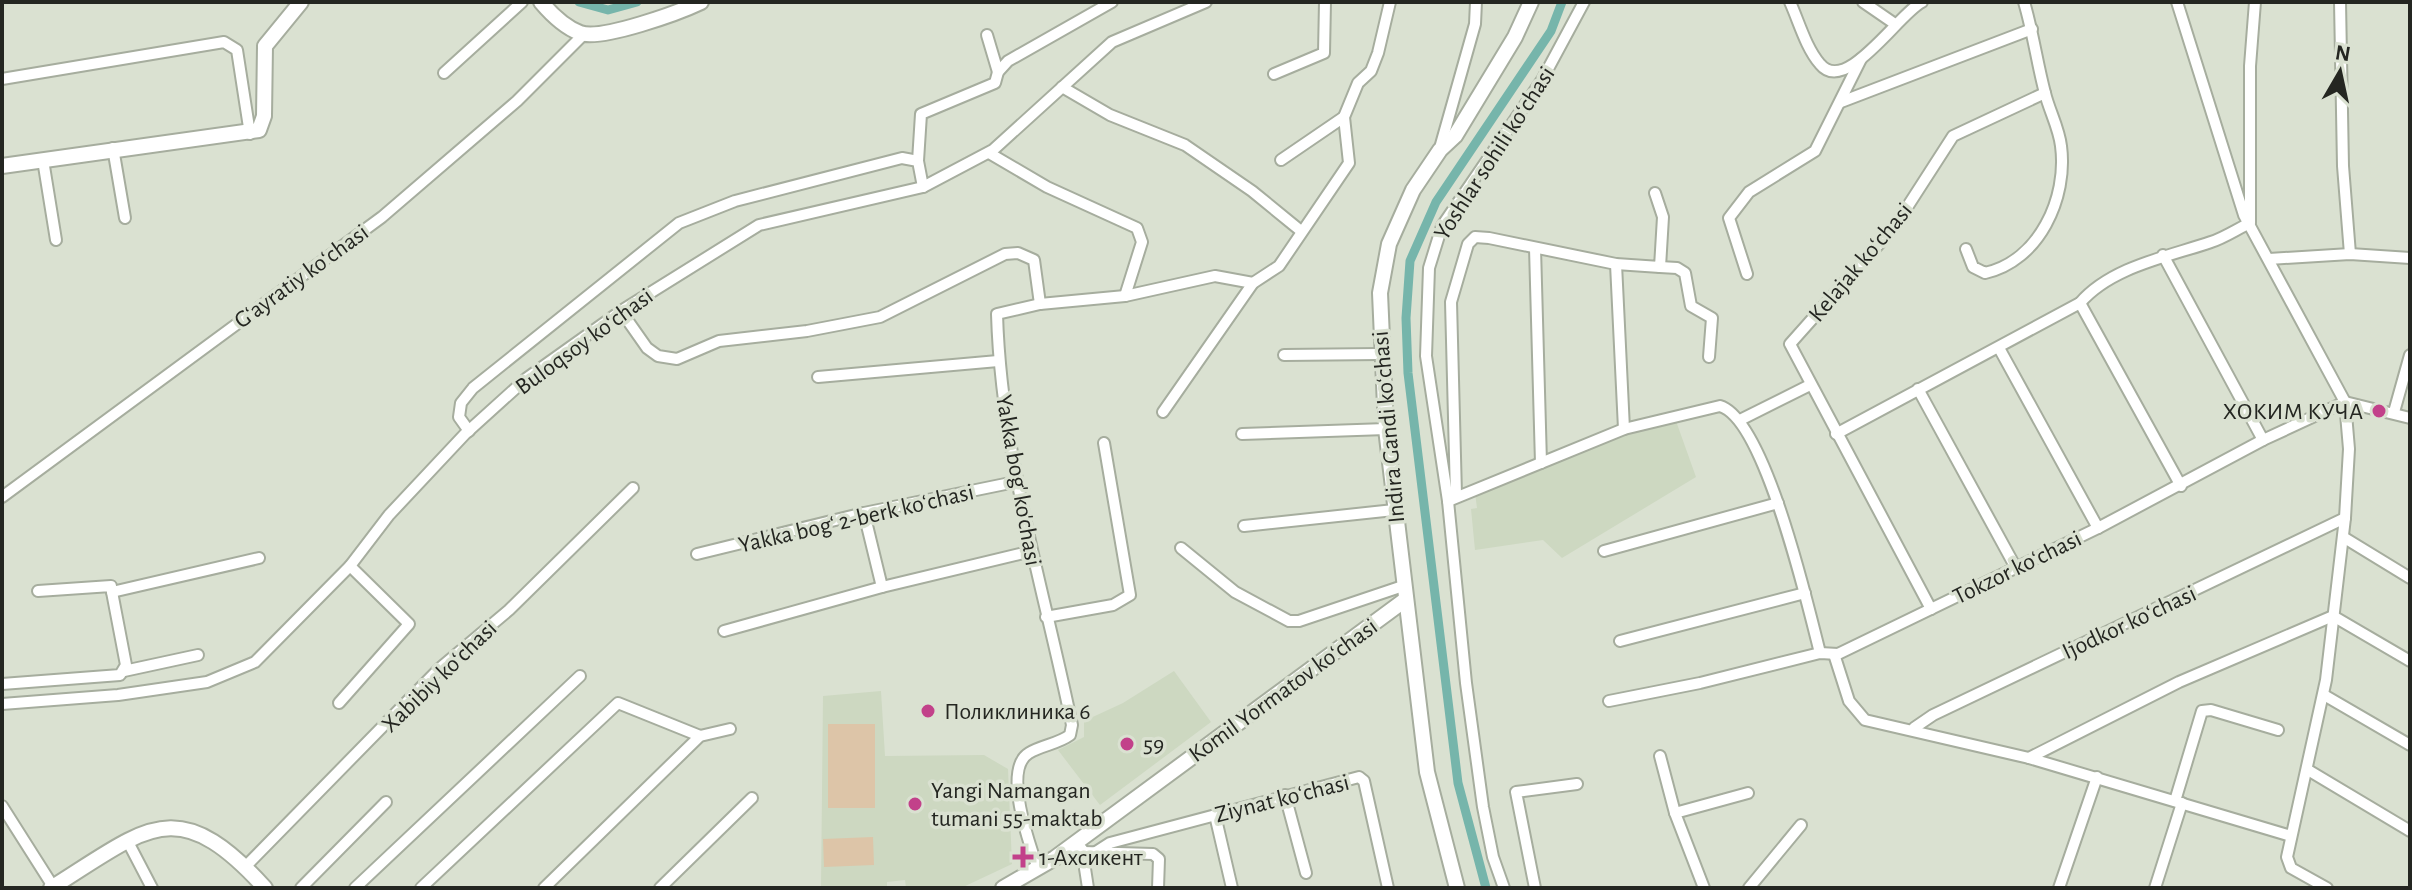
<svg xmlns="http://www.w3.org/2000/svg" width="2412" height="890" viewBox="0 0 2412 890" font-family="'Alegreya Sans',sans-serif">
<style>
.built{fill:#cdd8c1}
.green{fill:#ddc5a8}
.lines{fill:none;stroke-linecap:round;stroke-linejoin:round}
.canal{stroke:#76b5ab;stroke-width:9}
.street-casing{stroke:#a6ad9e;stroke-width:14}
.secondary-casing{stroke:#a6ad9e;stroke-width:18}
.street{stroke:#fff;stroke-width:10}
.secondary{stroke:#fff;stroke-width:14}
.poi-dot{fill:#c2418a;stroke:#dae1d1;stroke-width:3}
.labels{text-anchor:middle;stroke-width:7;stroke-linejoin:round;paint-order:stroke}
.street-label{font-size:24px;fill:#242621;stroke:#dae1d1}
.poi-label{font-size:24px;fill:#242621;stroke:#dae1d1;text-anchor:start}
</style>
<rect width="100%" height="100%" fill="#dae1d1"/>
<g class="built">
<polygon points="1676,421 1696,477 1562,558 1543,540 1475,550 1471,509 1477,508 1475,493 1599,441"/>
<polygon points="1174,671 1211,722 1100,805 1058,750 1084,737 1084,721 1123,703"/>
<polygon points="881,691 885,756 984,755 1008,769 1012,864 961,888 906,888 905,880 887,882 887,888 821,888 823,696"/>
</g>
<g class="green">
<rect x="828" y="724" width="47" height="84"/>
<polygon points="873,837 874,865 824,867 823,839"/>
</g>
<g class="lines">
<g class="canal">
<polyline points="579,2 608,10 637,2"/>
<polyline points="1486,888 1458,783 1408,373 1406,318 1410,261 1436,202 1551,31 1562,2"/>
</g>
<defs>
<g id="street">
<path d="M1790 2C1799 22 1806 48 1820 64 1846 96 1899 13 1922 2"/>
<polyline points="1863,2 1895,24"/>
<polyline points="2177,2 2244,215 2345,402 2349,449 2345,518 2326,680 2287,857 2291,868 2327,888"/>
<polyline points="2340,2 2343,166 2350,254"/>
<polyline points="987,35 998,72"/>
<polyline points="444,73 522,2"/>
<polyline points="1274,74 1324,53 1325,2"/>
<polyline points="2,79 224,42 237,50 250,134"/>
<polyline points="1062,87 1110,115 1185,145 1252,191 1301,231"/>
<polyline points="1841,102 2032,29"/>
<polyline points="113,148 125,218"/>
<polyline points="1440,148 1475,24 1476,2"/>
<polyline points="989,153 1047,187 1137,228 1142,242 1125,296"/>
<polyline points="43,160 56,240"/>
<polyline points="1281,160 1344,117"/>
<polyline points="918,161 921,114 995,83 998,72 1008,61 1112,2"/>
<polyline points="1535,248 1541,463"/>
<path d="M1966 249 1973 267 1985 273C2039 261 2068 198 2061 146 2059 128 2049 110 2045 93 2037 63 2033 32 2024 2"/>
<polyline points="2163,255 2263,440"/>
<polyline points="2269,259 2350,254 2410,258"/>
<polyline points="1616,264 1624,429"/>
<polyline points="1660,267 1677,268 1685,273 1691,306 1712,318 1709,357"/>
<polyline points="1747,274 1729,218 1749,192 1815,151 1861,59"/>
<polyline points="2080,303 2181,486"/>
<polyline points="621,311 647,348 658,356 677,359 719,341 807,331 880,317 1005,254 1018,253 1034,260 1040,304"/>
<polyline points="1999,348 2098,528"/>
<polyline points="1284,355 1380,354"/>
<polyline points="818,377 998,361"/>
<polyline points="1918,389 2016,568"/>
<polyline points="1163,412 1253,283 1279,266 1349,163 1344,117 1358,83 1371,71 1378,53 1390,2"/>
<polyline points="2394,412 2410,355"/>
<polyline points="1740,420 1810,385"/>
<polyline points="469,431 459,417 461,403 473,388 679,223 735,201 902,158 918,161 923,187"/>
<polyline points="1242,434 1386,429"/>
<path d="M1836 434 2080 303C2111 267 2167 257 2211 242 2224 238 2237 229 2250 223V66L2255 2"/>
<polyline points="1456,495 1451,302 1468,244 1475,237 1489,238 1616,264 1660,267 1663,217 1655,193"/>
<polyline points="2,497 382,217 517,101 583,35"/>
<path d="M1448 501 1624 429 1720 406C1765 419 1808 606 1820 653"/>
<polyline points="864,513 882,587"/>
<polyline points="1244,526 1394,510"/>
<polyline points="2343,537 2410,578"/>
<polyline points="1181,548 1235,592 1289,621 1299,621 1403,586"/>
<polyline points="1604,551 1778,503"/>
<polyline points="697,554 864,513 1015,482"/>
<polyline points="38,591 111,586 112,592"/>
<polyline points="1931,609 1790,344 1895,226 1953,136 2045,93"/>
<polyline points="1046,617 1113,605 1130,595 1104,443"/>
<polyline points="724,631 882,587 1032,551"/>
<polyline points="1620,641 1805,593"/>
<polyline points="1834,654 1849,701 1865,720 2029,758 2291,836"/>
<polyline points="124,671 198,655"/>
<polyline points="2,684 120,675 126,665 112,592 259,558"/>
<polyline points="2324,695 2410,745"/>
<polyline points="1609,701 1700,683 1820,653 1838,654 2098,528 2263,440 2345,402 2410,418"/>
<polyline points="339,703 409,624 350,566"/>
<polyline points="2,704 118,695 207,682 255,662 350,566 389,515 465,434 527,378 621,311 759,225 923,187 993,150 1112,42 1206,2"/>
<polyline points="1914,728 1933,715 2345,518"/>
<polyline points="1660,756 1675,813"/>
<polyline points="2029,758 2179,682 2333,616 2410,661"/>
<polyline points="2308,770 2410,831"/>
<polyline points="1285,795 1306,873"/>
<polyline points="2175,801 2202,711 2211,710 2278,730"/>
<polyline points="2,806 54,888"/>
<polyline points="1215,815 1232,888"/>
<polyline points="128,842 152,888"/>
<polyline points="1082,849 1088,888"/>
<polyline points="1083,852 1153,854 1159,859 1158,888"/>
<polyline points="1096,852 1110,843 1359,777 1364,781 1388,888"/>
<polyline points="246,866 440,668 509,610 633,488"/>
<path d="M1038 869C1030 846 1002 769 1029 753 1042 745 1058 744 1070 735L1072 725C1044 588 1001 455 997 314L1040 304 1125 296 1215 276 1253 283"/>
<polyline points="301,888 386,802"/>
<polyline points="355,888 580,676"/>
<polyline points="421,888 618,703 700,736"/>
<polyline points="544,888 700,736 730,729"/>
<polyline points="660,888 752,798"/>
<polyline points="1504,888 1493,857 1483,807 1466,683 1448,501 1426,356 1429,268 1442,226 1542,80 1584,2"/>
<polyline points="1535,888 1516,792 1577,784"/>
<polyline points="1704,888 1675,813 1748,793"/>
<polyline points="1749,888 1801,825"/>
<polyline points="2059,888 2097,777"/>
<polyline points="2155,888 2182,803"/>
</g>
<g id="secondary">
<path d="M541 2C552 15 564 27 580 33 601 41 680 12 701 2"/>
<polyline points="2,166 259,130 264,116 265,46 301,2"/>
<path d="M51 888C147 828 177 791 265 888"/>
<polyline points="1003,888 1055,858 1405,600"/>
<polyline points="1457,888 1427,772 1386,429 1380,293 1389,244 1413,190 1440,150 1455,136 1515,37 1531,2"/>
</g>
</defs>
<use href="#street" class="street-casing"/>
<use href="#secondary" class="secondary-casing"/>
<use href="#street" class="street"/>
<use href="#secondary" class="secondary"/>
</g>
<g class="poi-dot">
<circle cx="2379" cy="411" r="8"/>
<circle cx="928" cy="711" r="8"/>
<circle cx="1127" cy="744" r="8"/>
<circle cx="915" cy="804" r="8"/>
<path d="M1019 845h8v8h8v8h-8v8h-8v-8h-8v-8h8z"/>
</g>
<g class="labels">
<g class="street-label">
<text transform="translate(1494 153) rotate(-57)" y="8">Yoshlar sohili koʻchasi</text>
<text transform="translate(1860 262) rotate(-50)" y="8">Kelajak koʻchasi</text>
<text transform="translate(301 276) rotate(-36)" y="8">Gʻayratiy koʻchasi</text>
<text transform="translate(584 341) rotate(-36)" y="8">Buloqsoy koʻchasi</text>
<text transform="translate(1388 427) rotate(-95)" y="8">Indira Gandi koʻchasi</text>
<text transform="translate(1019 480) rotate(80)" y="8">Yakka bog' ko'chasi</text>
<text transform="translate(856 518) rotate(-13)" y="8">Yakka bogʻ 2-berk koʻchasi</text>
<text transform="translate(2017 567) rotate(-26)" y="8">Tokzor koʻchasi</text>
<text transform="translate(2129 622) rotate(-25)" y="8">Ijodkor koʻchasi</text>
<text transform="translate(439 676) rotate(-44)" y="8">Xabibiy koʻchasi</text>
<text transform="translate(1283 690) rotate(-36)" y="8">Komil Yormatov koʻchasi</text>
<text transform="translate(1282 798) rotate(-14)" y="8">Ziynat koʻchasi</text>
</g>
<g class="poi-label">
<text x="2363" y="419" text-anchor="end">ХОКИМ КУЧА</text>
<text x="944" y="719">Поликлиника 6</text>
<text x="1143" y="752">59</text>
<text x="931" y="798">Yangi Namangan<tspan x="931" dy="28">tumani 55-maktab</tspan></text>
<text x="1039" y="865">1-Ахсикент</text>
</g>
</g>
<rect width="2412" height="890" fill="none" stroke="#242621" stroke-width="8"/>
<g transform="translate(2340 72) rotate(9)" stroke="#dae1d1" stroke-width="6" paint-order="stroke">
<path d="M0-6L14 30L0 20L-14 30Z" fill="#242621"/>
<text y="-12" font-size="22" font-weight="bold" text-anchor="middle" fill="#242621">N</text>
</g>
</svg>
